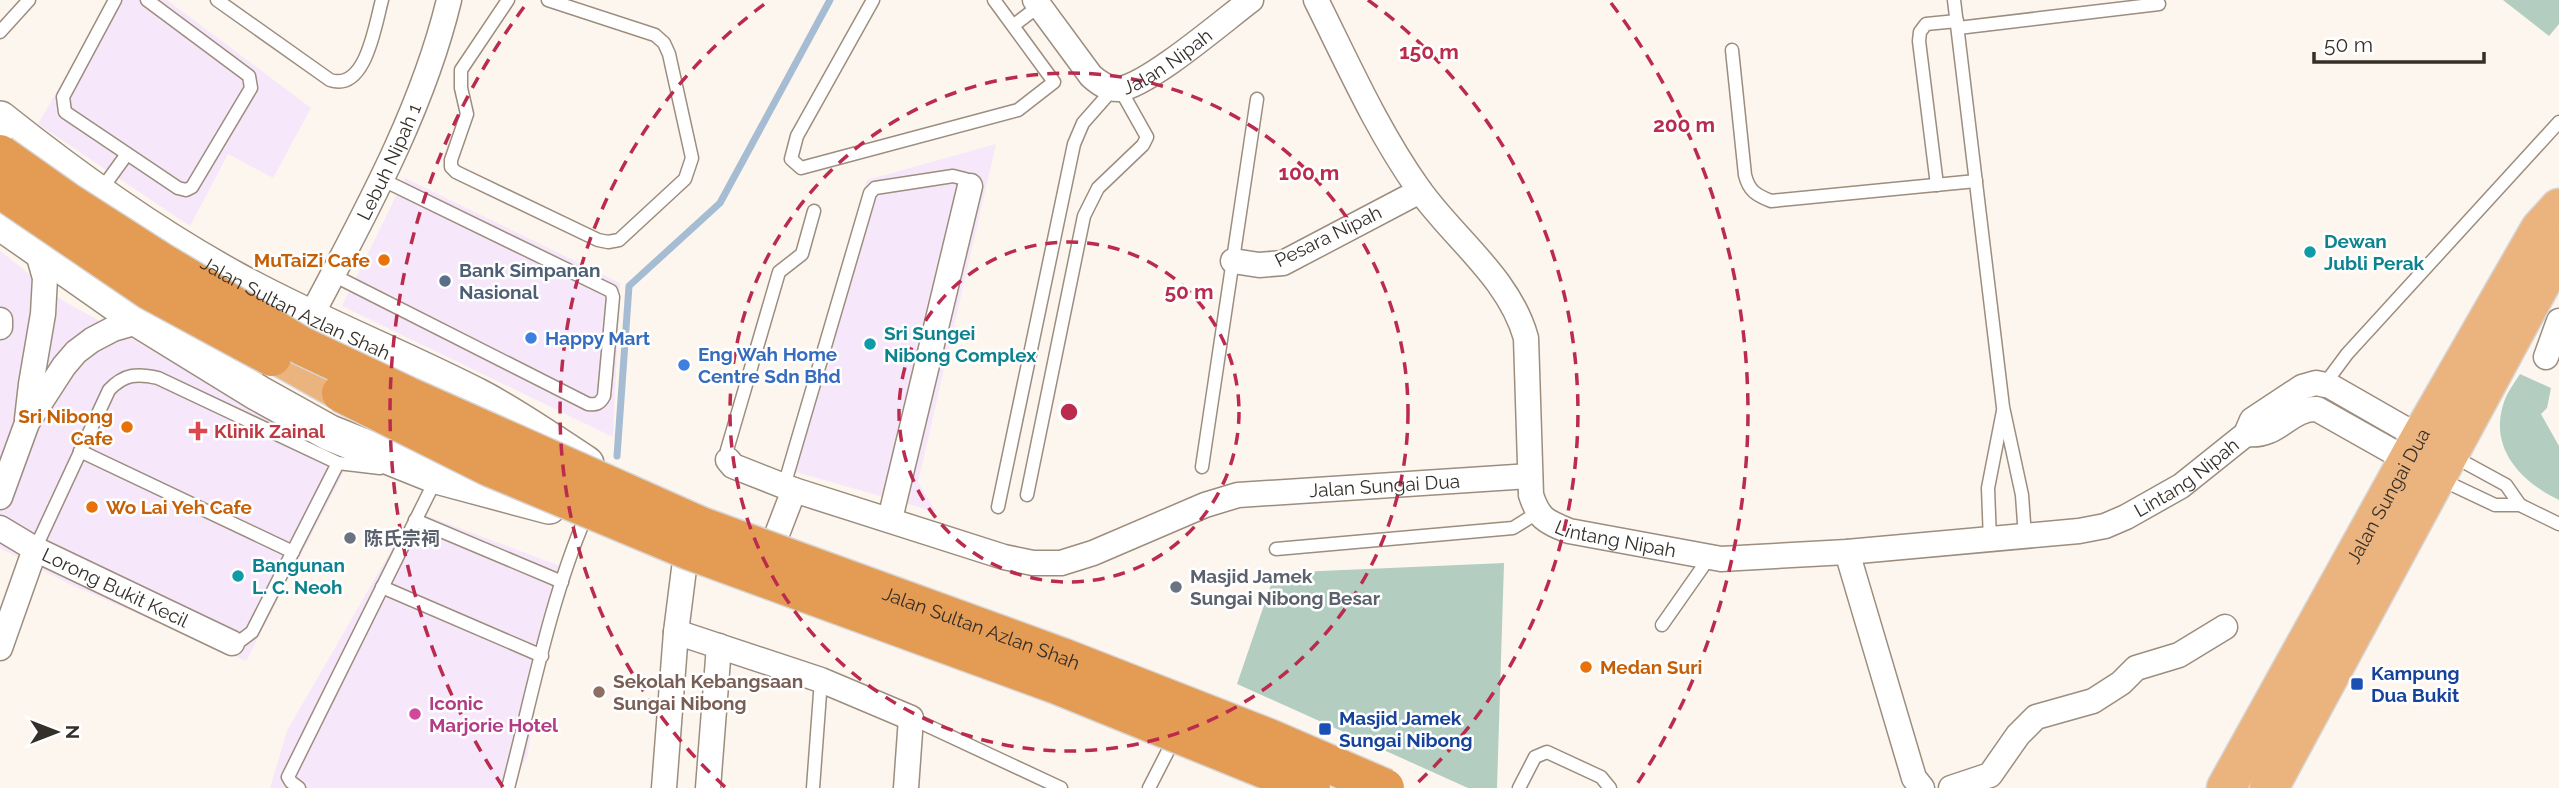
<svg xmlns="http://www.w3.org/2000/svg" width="2559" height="788" viewBox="0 0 2559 788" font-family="Raleway,'Noto Sans SC',sans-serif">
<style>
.commercial{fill:#f6e7fa}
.green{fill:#b3cec0}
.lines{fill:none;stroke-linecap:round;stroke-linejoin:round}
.stream{stroke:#a6bcd3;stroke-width:7}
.service-casing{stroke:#9c8d7e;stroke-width:15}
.minor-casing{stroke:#9c8d7e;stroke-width:27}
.secondary-casing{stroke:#9c8d7e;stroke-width:38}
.primary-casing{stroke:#d7d5d4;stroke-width:41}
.service{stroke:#fff;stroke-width:12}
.minor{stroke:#fff;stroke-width:24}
.secondary{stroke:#fff;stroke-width:35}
.primary{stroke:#ebb47e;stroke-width:38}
.trunk-bridge-casing{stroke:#d7d5d4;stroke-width:41;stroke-linecap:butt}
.trunk-bridge{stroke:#e49b53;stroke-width:38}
.ring{fill:none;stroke:#bb2b4e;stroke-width:3.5;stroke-dasharray:12 9}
.culture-dot{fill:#0f9aa8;stroke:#fff;stroke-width:2.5}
.food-dot{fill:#e8710a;stroke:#fff;stroke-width:2.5}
.service-dot{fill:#5c6f8a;stroke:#fff;stroke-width:2.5}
.shop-dot{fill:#3f7fe0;stroke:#fff;stroke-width:2.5}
.health-dot{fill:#e0444e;stroke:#fff;stroke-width:2.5}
.worship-dot{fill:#6b7280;stroke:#fff;stroke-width:2.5}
.transit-dot{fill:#1a4fb4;stroke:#fff;stroke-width:2.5}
.education-dot{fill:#8d6e63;stroke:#fff;stroke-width:2.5}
.hotel-dot{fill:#d1479c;stroke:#fff;stroke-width:2.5}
.labels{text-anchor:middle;stroke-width:5;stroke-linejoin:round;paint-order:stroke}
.street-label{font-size:19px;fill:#352f29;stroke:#fff}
.culture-label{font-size:19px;font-weight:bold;fill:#0d838f;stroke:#fff;text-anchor:start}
.food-label{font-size:19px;font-weight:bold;fill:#c56008;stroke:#fff;text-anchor:end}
.service-label{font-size:19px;font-weight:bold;fill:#4e5e75;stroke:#fff;text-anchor:start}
.shop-label{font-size:19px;font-weight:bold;fill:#366cbe;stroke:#fff;text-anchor:start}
.health-label{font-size:19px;font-weight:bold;fill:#be3a42;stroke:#fff;text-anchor:start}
.worship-label{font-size:19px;font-weight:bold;fill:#5b616d;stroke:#fff;text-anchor:start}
.transit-label{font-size:19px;font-weight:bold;fill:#164399;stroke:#fff;text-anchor:start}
.education-label{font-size:19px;font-weight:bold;fill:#785e54;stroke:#fff;text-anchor:start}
.hotel-label{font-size:19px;font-weight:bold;fill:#b23c85;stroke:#fff;text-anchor:start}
.centre{fill:#bb2b4e;stroke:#fff;stroke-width:3.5}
.ring-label{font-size:21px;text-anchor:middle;font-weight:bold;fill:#bb2b4e;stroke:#fff;stroke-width:5;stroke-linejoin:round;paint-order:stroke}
</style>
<rect width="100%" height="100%" fill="#fdf6ef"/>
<g class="commercial">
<polygon points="110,0 167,0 311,108 273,178 228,154 190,226 38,124"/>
<polygon points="996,144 918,482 936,512 782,468 867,180"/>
<polygon points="405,178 620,283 613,437 342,306"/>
<polygon points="0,251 62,300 279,421 351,458 246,661 67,583 0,548"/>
<polygon points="414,511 560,566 527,757 508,788 270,788 287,731"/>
</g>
<g class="green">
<polygon points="2503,0 2559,0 2559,24 2549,36"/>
<path d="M2520 374 2551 388 2547 408 2541 414 2559 446V500C2521 482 2488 448 2504 402 2507 393 2514 383 2520 374Z"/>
<polygon points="1504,563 1497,788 1468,788 1237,684 1275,573"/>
</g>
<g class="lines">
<polyline class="stream" points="617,456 629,286 720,203 830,0"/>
<defs>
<g id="service">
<polyline points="115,0 63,97 65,112 178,188 186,190 192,187 251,88 249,76 147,0"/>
<path d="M217 0 330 80C366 92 375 25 382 0"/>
<polyline points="508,0 461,70 461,88 467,114 451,160 451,167 456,172 598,240 608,242 619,240 685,179 692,158 669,54 664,43 655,35 548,0"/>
<polyline points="873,0 797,136 791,159 801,168 1018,110 1054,82 994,0"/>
<polyline points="1954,0 2003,407 2022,495 2025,537"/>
<polyline points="1014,25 1039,6"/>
<polyline points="1958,28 2159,4"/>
<polyline points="0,32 29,0"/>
<path d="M1732 50 1745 175C1749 191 1756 195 1771 201L1976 181"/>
<polyline points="1937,185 1919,41 1920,32 1926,24 1957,21"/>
<polyline points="101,190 127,154"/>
<path d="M333 275 588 404C596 405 600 404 604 396L613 297 611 291 381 179"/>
<polyline points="2324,385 2347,354 2559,122"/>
<polyline points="80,451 293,552"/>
<polyline points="2451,455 2506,485 2520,505"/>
<polyline points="728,460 727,450 779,272 802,254 814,211"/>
<polyline points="1202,467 1257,99"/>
<polyline points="2440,479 2495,505 2520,505 2559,524"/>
<polyline points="784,486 870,193 875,188 953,176 965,179 970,186"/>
<polyline points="1027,495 1084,216 1098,188 1143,145 1147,137 1120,89"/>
<polyline points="998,507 1074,144 1083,123 1113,89"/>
<polyline points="415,520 562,582"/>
<polyline points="1990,541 1988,488 2003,411"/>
<path d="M35 549 109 390C124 374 137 373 158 378L338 463 380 468"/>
<polyline points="1276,549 1513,528 1537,513"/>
<polyline points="382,587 542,656"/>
<polyline points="1662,625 1709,558"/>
<polyline points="232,643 240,641 252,632 338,463"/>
<polyline points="911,718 1061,788"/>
<polyline points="299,788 291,782 288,777 436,479"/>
<path d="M508 788C531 700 550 599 586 516"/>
<polyline points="813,788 821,680"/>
<polyline points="1149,788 1171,745"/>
<polyline points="1519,788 1535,757 1547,752 1601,777 1610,788"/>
</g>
<g id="minor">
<path id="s1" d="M1035 0 1091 76C1099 83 1108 90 1120 89 1150 84 1223 21 1251 0"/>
<path id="s2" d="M1316 0C1348 64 1377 130 1418 188 1453 238 1509 277 1526 338L1531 495C1539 519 1545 521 1569 531L1721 559 1847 552 2079 531 2105 526 2126 517 2181 486 2246 434 2252 420 2302 387 2316 383 2330 386 2433 445"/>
<polyline points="1233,261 1259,265 1283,263 1420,191"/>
<path id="s3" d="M311 316C364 215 422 112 449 0"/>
<polyline points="0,320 0,327"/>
<polyline points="2546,357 2559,321"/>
<polyline points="27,419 31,384 43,314 45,278 37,250"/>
<path d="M2246 434C2279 438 2289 408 2317 409L2418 466"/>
<path id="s4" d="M728 460 733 466 794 490 1004 557 1033 563H1061L1093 553 1205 505 1238 495 1530 476"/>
<polyline points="0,497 27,423 64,366 76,352 92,340 113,329 141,321"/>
<polyline points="890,519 970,186"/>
<path id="s5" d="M0 528 35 549 232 643"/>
<polyline points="774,542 794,490"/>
<polyline points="1847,552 1914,778 1922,788"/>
<polyline points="676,632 821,680 911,718 906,788"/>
<polyline points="0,648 35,549"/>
<polyline points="664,788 676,632 685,561"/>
<polyline points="708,788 719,646"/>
<polyline points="1951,788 1990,775 2018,735 2036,717 2093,701 2121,683 2136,668 2179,655 2225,627"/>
</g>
<g id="secondary">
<path id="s6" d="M0 119C74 178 152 234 236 280 314 323 399 356 479 397 517 417 551 441 586 464"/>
<polyline points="0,222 141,321 258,393 330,433 437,476 549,506"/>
</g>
<g id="primary">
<polyline points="243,336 335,388 372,405"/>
<path id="s7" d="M2226 788 2420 438 2540 229 2559 208"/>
<polyline points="2269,788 2559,250"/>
</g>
</defs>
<use href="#service" class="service-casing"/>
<use href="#minor" class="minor-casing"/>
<use href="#secondary" class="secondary-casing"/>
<use href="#primary" class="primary-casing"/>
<use href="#service" class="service"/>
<use href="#minor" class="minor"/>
<use href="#secondary" class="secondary"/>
<use href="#primary" class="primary"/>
<defs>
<g id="trunk-bridge">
<path id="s8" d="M0 154 68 202 160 261 302 346 408 396 701 526 1062 657 1269 738 1385 788"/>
<polyline points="0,189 150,291 272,357"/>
<polyline points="341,393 489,467 690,551 1057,685 1311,788"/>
</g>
</defs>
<use href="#trunk-bridge" class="trunk-bridge-casing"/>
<use href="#trunk-bridge" class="trunk-bridge"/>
</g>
<g class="ring">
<circle cx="1069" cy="412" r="170"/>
<circle cx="1069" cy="412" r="339"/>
<path d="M725 787A509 509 0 0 1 770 0M1368 0A509 509 0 0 1 1413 787"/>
<path d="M503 787A679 679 0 0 1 527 3M1611 3A679 679 0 0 1 1635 787"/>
</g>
<g class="culture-dot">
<circle cx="2310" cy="252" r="7"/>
<circle cx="870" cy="344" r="7"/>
<circle cx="238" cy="576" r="7"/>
</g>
<g class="food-dot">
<circle cx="384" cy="260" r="7"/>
<circle cx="127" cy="427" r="7"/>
<circle cx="92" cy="507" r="7"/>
<circle cx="1586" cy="667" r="7"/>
</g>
<circle class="service-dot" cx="445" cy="281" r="7"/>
<g class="shop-dot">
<circle cx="531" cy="338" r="7"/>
<circle cx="684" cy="365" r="7"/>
</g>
<path class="health-dot" d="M194.5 420.5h7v7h7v7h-7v7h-7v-7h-7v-7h7z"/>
<g class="worship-dot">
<circle cx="350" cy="538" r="7"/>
<circle cx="1176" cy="587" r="7"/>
</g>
<g class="transit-dot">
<rect x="2350" y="677" width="14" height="14" rx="3.5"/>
<rect x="1318" y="722" width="14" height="14" rx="3.5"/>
</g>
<circle class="education-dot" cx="599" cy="692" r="7"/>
<circle class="hotel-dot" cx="415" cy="714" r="7"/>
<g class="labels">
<g class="street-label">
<text dy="7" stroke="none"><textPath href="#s1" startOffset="182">Jalan Nipah</textPath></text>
<text dy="7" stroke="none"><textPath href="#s3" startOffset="173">Lebuh Nipah 1</textPath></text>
<text transform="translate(1328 236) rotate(-26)" y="7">Pesara Nipah</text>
<text dy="7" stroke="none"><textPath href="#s6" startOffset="352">Jalan Sultan Azlan Shah</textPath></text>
<text dy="7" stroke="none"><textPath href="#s2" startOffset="1248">Lintang Nipah</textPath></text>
<text dy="7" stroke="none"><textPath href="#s4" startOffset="688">Jalan Sungai Dua</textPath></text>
<text dy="7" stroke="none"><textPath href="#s7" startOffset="334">Jalan Sungai Dua</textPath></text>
<text dy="7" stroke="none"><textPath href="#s2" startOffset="660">Lintang Nipah</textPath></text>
<text dy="7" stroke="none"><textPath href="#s5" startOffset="130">Lorong Bukit Kecil</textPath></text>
<text dy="7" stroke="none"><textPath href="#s8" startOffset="1094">Jalan Sultan Azlan Shah</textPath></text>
</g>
<g class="culture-label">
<text x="2324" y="248">Dewan<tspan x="2324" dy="22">Jubli Perak</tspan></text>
<text x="884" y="340">Sri Sungei<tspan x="884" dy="22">Nibong Complex</tspan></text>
<text x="252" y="572">Bangunan<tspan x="252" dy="22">L. C. Neoh</tspan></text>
</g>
<g class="food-label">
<text x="370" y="267">MuTaiZi Cafe</text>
<text x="113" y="423">Sri Nibong<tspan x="113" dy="22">Cafe</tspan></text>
<text x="106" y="514" text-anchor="start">Wo Lai Yeh Cafe</text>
<text x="1600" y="674" text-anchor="start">Medan Suri</text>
</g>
<g class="service-label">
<text x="459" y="277">Bank Simpanan<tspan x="459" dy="22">Nasional</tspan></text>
</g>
<g class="shop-label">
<text x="545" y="345">Happy Mart</text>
<text x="698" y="361">Eng Wah Home<tspan x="698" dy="22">Centre Sdn Bhd</tspan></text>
</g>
<g class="health-label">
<text x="214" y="438">Klinik Zainal</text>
</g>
<g class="worship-label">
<text x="364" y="545">陈氏宗祠</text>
<text x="1190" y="583">Masjid Jamek<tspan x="1190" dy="22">Sungai Nibong Besar</tspan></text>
</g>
<g class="transit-label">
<text x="2371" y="680">Kampung<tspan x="2371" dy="22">Dua Bukit</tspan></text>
<text x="1339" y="725">Masjid Jamek<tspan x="1339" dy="22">Sungai Nibong</tspan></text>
</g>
<g class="education-label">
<text x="613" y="688">Sekolah Kebangsaan<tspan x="613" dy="22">Sungai Nibong</tspan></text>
</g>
<g class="hotel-label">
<text x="429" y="710">Iconic<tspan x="429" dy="22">Marjorie Hotel</tspan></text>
</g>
</g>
<circle cx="1069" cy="412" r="10" class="centre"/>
<g class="ring-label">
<text x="1429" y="59">150 m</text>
<text x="1684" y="132">200 m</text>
<text x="1309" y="180">100 m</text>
<text x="1189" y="299">50 m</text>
</g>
<g transform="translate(56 732) rotate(90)" stroke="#ffffff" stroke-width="5" paint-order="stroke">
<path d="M0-5L12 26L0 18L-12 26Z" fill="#352f29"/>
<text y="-10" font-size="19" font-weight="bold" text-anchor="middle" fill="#352f29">N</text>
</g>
<path d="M2314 52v10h170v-10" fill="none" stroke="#352f29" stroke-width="3.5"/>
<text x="2324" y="52" font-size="21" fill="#352f29" stroke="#ffffff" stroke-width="5" paint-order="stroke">50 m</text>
</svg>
